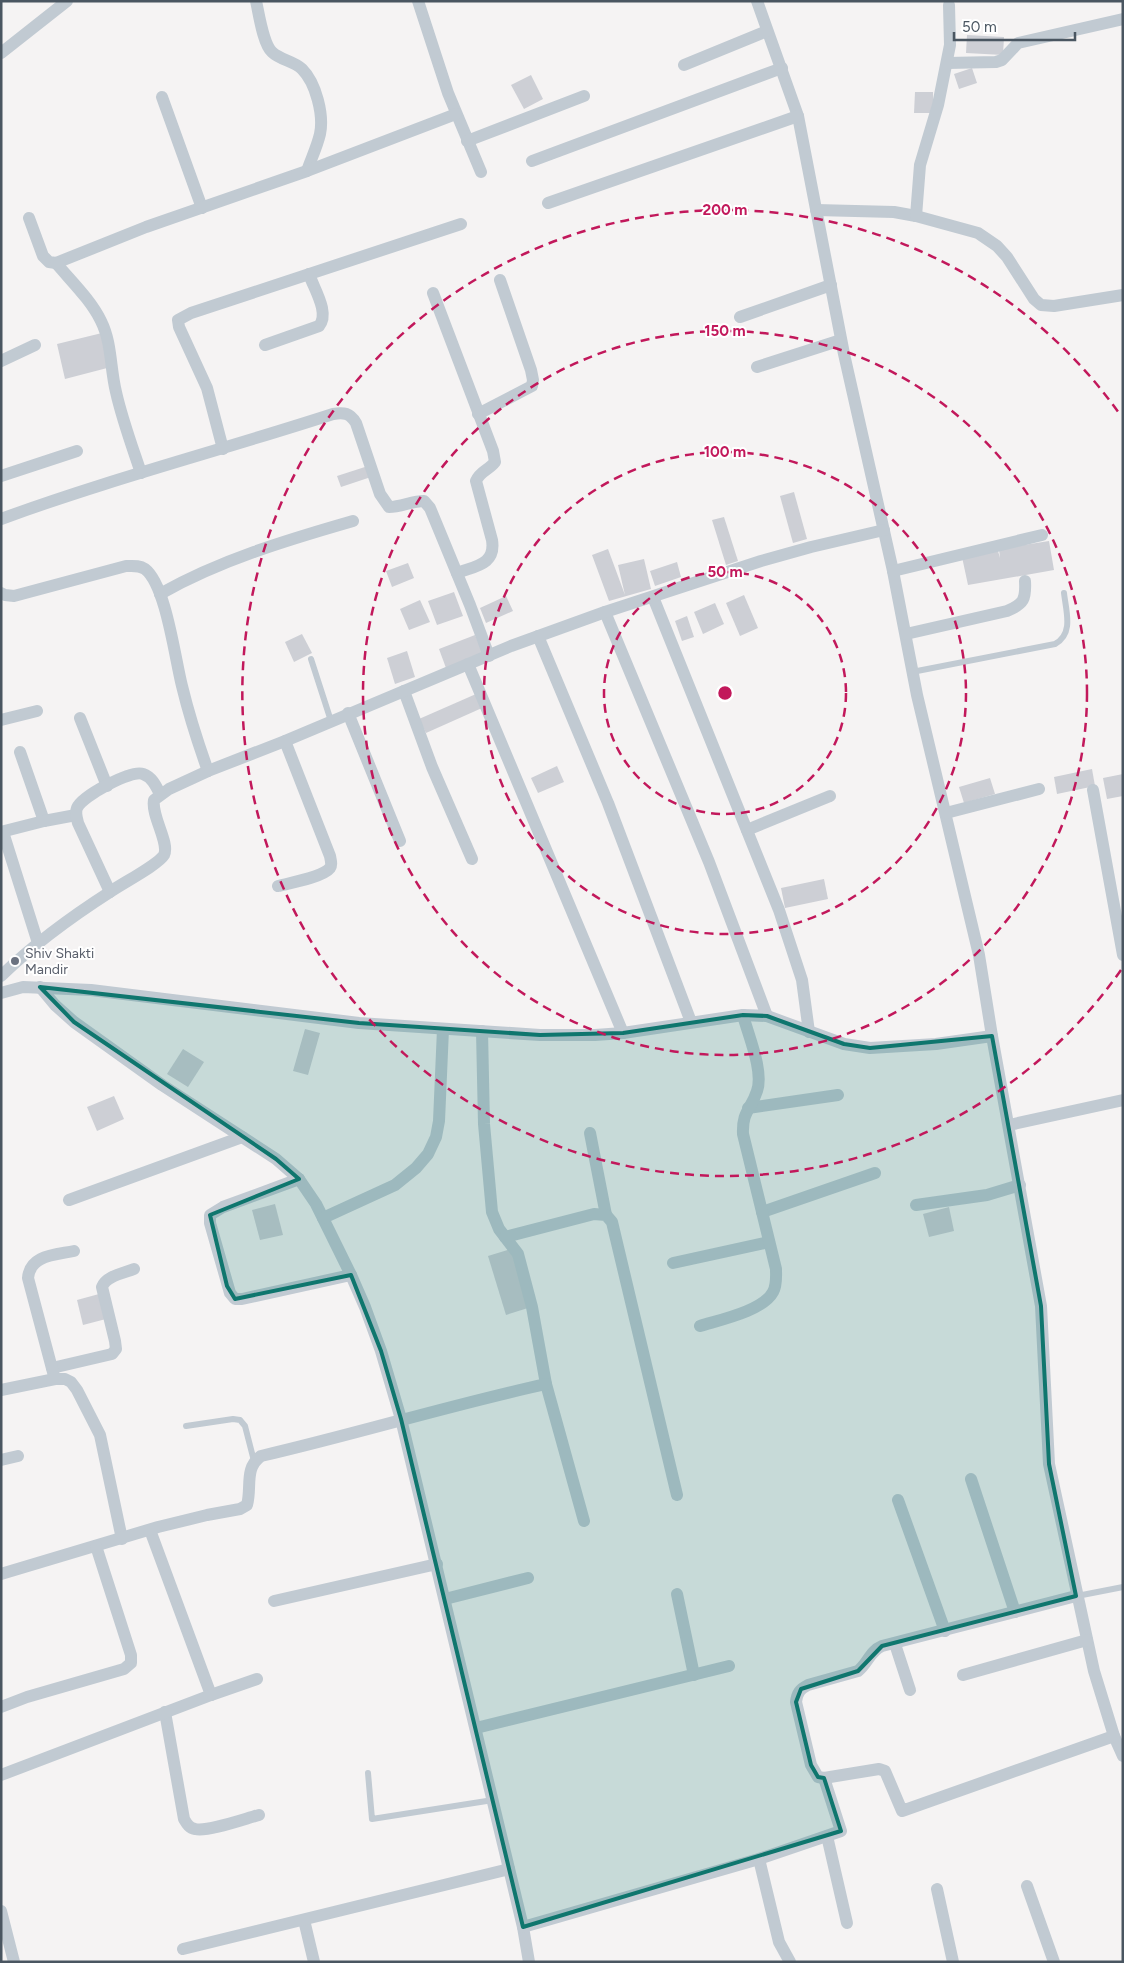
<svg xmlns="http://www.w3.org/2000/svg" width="1124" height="1963" viewBox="0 0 1124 1963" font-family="Figtree,sans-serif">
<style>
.building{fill:#cdcfd5}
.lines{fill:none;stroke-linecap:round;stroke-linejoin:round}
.service{stroke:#c1cad2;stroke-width:6}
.minor{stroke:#c1cad2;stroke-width:12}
.marked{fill:#0f766e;fill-opacity:0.2;stroke:#0f766e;stroke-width:4;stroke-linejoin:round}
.ring{fill:none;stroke:#c2185b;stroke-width:2.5;stroke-dasharray:9 6}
.worship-dot{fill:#6b7280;stroke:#fff;stroke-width:2}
.labels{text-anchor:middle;stroke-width:4;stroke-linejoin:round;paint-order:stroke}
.worship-label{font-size:14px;fill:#5b616d;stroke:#fff;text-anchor:start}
.centre{fill:#c2185b;stroke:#fff;stroke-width:2.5}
.ring-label{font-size:15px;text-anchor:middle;font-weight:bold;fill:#c2185b;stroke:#fff;stroke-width:4;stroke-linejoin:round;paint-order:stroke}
</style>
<rect width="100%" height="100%" fill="#f5f3f3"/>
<g class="building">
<polygon points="967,35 1004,37 1003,55 966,53"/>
<polygon points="972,68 977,83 959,89 954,74"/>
<polygon points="531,75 543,99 524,109 511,85"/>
<polygon points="915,92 933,92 933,113 914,113"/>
<polygon points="102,333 111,367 65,379 57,344"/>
<polygon points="368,466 371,477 341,487 337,476"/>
<polygon points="794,492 807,539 793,543 780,496"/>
<polygon points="724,517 738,561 726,565 712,520"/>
<polygon points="1049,541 1054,570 968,585 962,557 998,551 1000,558 999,549"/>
<polygon points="608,549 625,595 618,565 644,559 651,589 609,601 592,555"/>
<polygon points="677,562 681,577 655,586 650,571"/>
<polygon points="408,563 414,578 392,587 386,571"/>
<polygon points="454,592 463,616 437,625 428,601"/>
<polygon points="744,595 758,628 740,636 726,603"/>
<polygon points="506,596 513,611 486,623 480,608"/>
<polygon points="420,600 430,622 409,630 400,609"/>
<polygon points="715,603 724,624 703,634 694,612"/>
<polygon points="687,616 694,637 682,641 675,621"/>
<polygon points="302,634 312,653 294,662 285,642"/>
<polygon points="475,635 483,653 446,668 439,649"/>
<polygon points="407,651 415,677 395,684 387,658"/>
<polygon points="476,694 482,708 426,733 419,719"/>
<polygon points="557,766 564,782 538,793 531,778"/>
<polygon points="1092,769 1095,786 1057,794 1054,777"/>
<polygon points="1123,774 1123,796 1107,799 1103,778"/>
<polygon points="990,778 995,794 964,803 959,787"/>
<polygon points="824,879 828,899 785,908 781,888"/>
<polygon points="305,1029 320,1033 308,1075 293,1071"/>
<polygon points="183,1049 204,1062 188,1087 167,1074"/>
<polygon points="114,1096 124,1119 97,1131 87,1107"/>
<polygon points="275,1204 283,1235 260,1240 252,1210"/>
<polygon points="949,1207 954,1231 929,1237 923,1214"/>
<polygon points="511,1249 528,1308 506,1315 488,1256"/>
<polygon points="99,1294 106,1319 83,1325 77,1300"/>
</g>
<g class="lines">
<g class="service">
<polyline points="311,659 331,721"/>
<path d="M912 672 1055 644C1074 634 1066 611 1064 593"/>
<polyline points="186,1426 233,1419 240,1420 245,1426 254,1461"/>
<polyline points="1077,1596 1123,1587"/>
<polyline points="368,1773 372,1819 493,1800"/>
</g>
<g class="minor">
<path d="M256 1C259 14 263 44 272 52 280 60 294 61 302 69 316 83 324 115 320 134 317 147 311 159 307 171"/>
<polyline points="418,1 448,93 481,172"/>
<polyline points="757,1 798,116 844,354 893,571 917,695 979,955 992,1036 1041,1306 1049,1464 1094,1671 1114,1736 1123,1756"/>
<polyline points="1,53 67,1"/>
<polyline points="947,63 996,62 1002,60 1018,43 1123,19"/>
<polyline points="684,65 767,31"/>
<polyline points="162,97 202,208"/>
<polyline points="467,141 584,96"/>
<polyline points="532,161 782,68"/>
<polyline points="548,203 798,116"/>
<polyline points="816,210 894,212 916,216 978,233 997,246 1007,257 1034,299 1041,305 1054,306 1123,295"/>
<polyline points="916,216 920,165 938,105 950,45 949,5"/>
<polyline points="29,218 43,256 49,262 56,263 146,227 307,171 456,114"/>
<path d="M56 263C71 281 91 300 101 321 112 343 110 368 116 392 122 419 132 446 141 473"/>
<path d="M433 293 493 451 495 462C489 470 480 471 476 481L492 540C496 565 475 566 457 573"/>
<polyline points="740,317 831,285"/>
<path d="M265 345 319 326C330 313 314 289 309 274"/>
<polyline points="1,361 35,345"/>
<polyline points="757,367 841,340"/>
<polyline points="478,414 532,386 533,380 531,370 500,280"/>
<polyline points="223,449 207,388 179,327 178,320 191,313 461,224"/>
<polyline points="1,476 77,451"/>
<path d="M1 519C110 479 222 450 333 414 344 412 350 413 356 423L380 494 389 507C401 507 412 501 424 501L430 508 470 605 489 656"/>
<polyline points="893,571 1042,535"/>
<path d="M1 593 5 595 14 596 126 566C133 566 139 565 145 569 166 585 175 659 182 686 189 715 198 743 208 771"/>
<path d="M160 594C220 560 287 540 353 521"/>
<polyline points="653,597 779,910 802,980 809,1032"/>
<polyline points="605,612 709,862 767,1016"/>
<path d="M906 634 1007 611C1024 604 1026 599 1025 581"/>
<polyline points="538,636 608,803 691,1022"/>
<polyline points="468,664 623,1033"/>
<polyline points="404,691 432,767 472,859"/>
<polyline points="348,713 400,841"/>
<polyline points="80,718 107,786"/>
<polyline points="1,720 37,711"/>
<polyline points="20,752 44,821"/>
<polyline points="1093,790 1123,955"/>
<polyline points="946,813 1039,789"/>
<polyline points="747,830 830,796"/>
<polyline points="1,832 44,821 76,815"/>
<polyline points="3,832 38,943"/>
<path d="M278 886C290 883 323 877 330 868 332 865 331 861 330 856L285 741"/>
<path d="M110 892 78 823C77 818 75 813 77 808 82 796 132 769 143 774 152 777 156 786 160 794"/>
<path d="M1 976C34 944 71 917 110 892 121 884 158 865 164 855 170 843 151 816 154 800L169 789 208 771 285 741 511 646 605 612 761 561 811 547 884 530"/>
<polyline points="40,987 55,1005 74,1022 162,1085 276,1159 299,1179 316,1204 351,1275 365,1307 381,1351 401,1419 523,1927 529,1962"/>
<polyline points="1,993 23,987 91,990 359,1023 540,1035 595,1035 623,1033 743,1015 767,1016 844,1044 870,1048 936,1044 992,1036"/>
<polyline points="482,1031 484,1124 492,1212 499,1229 518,1254 532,1307 546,1384 584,1521"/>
<polyline points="748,1108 838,1095"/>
<polyline points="1009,1125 1123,1100"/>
<polyline points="590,1133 606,1215"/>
<polyline points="299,1179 223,1207 210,1215 210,1223 230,1293 235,1299 242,1299 351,1275"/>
<polyline points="69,1200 242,1137"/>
<polyline points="916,1205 987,1195 1020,1185"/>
<polyline points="762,1212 875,1173"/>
<polyline points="323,1218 395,1185 416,1168 428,1154 436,1137 439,1121 443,1029"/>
<polyline points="505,1237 594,1214 606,1215 612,1222 677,1495"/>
<polyline points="673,1263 769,1242"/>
<path d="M700 1326C719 1320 763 1311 773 1292 777 1285 776 1277 776 1269L743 1134C742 1111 751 1110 757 1091 764 1071 748 1035 743 1015"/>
<path d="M52 1368 112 1354 116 1349 115 1341 102 1287C106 1276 124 1273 134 1269"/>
<path d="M54 1376 28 1278C30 1255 55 1255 74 1251"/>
<polyline points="1,1390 55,1379 65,1379 71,1382 77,1390 100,1435 122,1539"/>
<polyline points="1,1460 18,1456"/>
<polyline points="971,1479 1015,1612"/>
<polyline points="898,1500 945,1631"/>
<polyline points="150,1530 211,1695"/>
<path d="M1 1574 158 1527 207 1515 240 1509 247 1505C252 1487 244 1468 261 1456 356 1434 450 1405 546 1384"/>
<polyline points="677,1594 694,1675"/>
<path d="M1076 1596 882 1646C870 1651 868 1663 858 1671L808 1685C800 1689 797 1693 796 1702L811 1765 818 1777 824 1778 879 1769 885 1771 902 1811 1114 1736"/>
<polyline points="445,1599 528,1578"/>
<polyline points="274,1601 437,1564"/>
<polyline points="895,1644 910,1690"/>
<polyline points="963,1675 1087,1640"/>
<polyline points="1,1707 27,1697 124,1669 131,1663 131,1655 96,1546"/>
<path d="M165 1712 184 1819C187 1824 189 1828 195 1829 208 1832 244 1819 259 1815"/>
<polyline points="476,1728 729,1666"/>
<polyline points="1,1775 211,1695 257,1679"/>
<polyline points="827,1836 847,1923"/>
<polyline points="759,1859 779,1942 790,1962"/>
<polyline points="1027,1886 1054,1962"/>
<polyline points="937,1889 953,1962"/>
<polyline points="1,1911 14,1962"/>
<polyline points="304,1920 314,1962"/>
<polyline points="523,1927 759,1859 841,1831 824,1778"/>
<polyline points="183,1949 509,1869"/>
</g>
</g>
<path class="marked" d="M40 987 359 1023 540 1035 623 1033 743 1015 767 1016 844 1044 870 1048 992 1036 1041 1306 1049 1464 1076 1596 882 1646 858 1671 801 1689 796 1702 811 1765 818 1777 824 1778 841 1831 523 1927 401 1419 381 1351 351 1275 235 1299 227 1286 210 1215 299 1179 276 1159 74 1022Z"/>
<g class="ring">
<circle cx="725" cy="693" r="121"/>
<circle cx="725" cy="693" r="241"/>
<circle cx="725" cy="693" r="362"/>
<path d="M1121 970A483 483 0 1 1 1121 416"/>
</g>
<circle class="worship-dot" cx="15" cy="961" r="5"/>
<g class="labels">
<g class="worship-label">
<text x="25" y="958">Shiv Shakti<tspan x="25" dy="16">Mandir</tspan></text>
</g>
</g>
<circle cx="725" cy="693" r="8" class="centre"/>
<g class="ring-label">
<text x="725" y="215">200 m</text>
<text x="725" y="336">150 m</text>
<text x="725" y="457">100 m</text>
<text x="725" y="577">50 m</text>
</g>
<rect width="1124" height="1963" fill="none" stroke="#4a5661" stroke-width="5"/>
<path d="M954 32v8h121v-8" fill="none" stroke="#4a5661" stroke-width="2.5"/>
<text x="962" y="32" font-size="15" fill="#4a5661" stroke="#ffffff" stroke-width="4" paint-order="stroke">50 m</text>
</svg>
